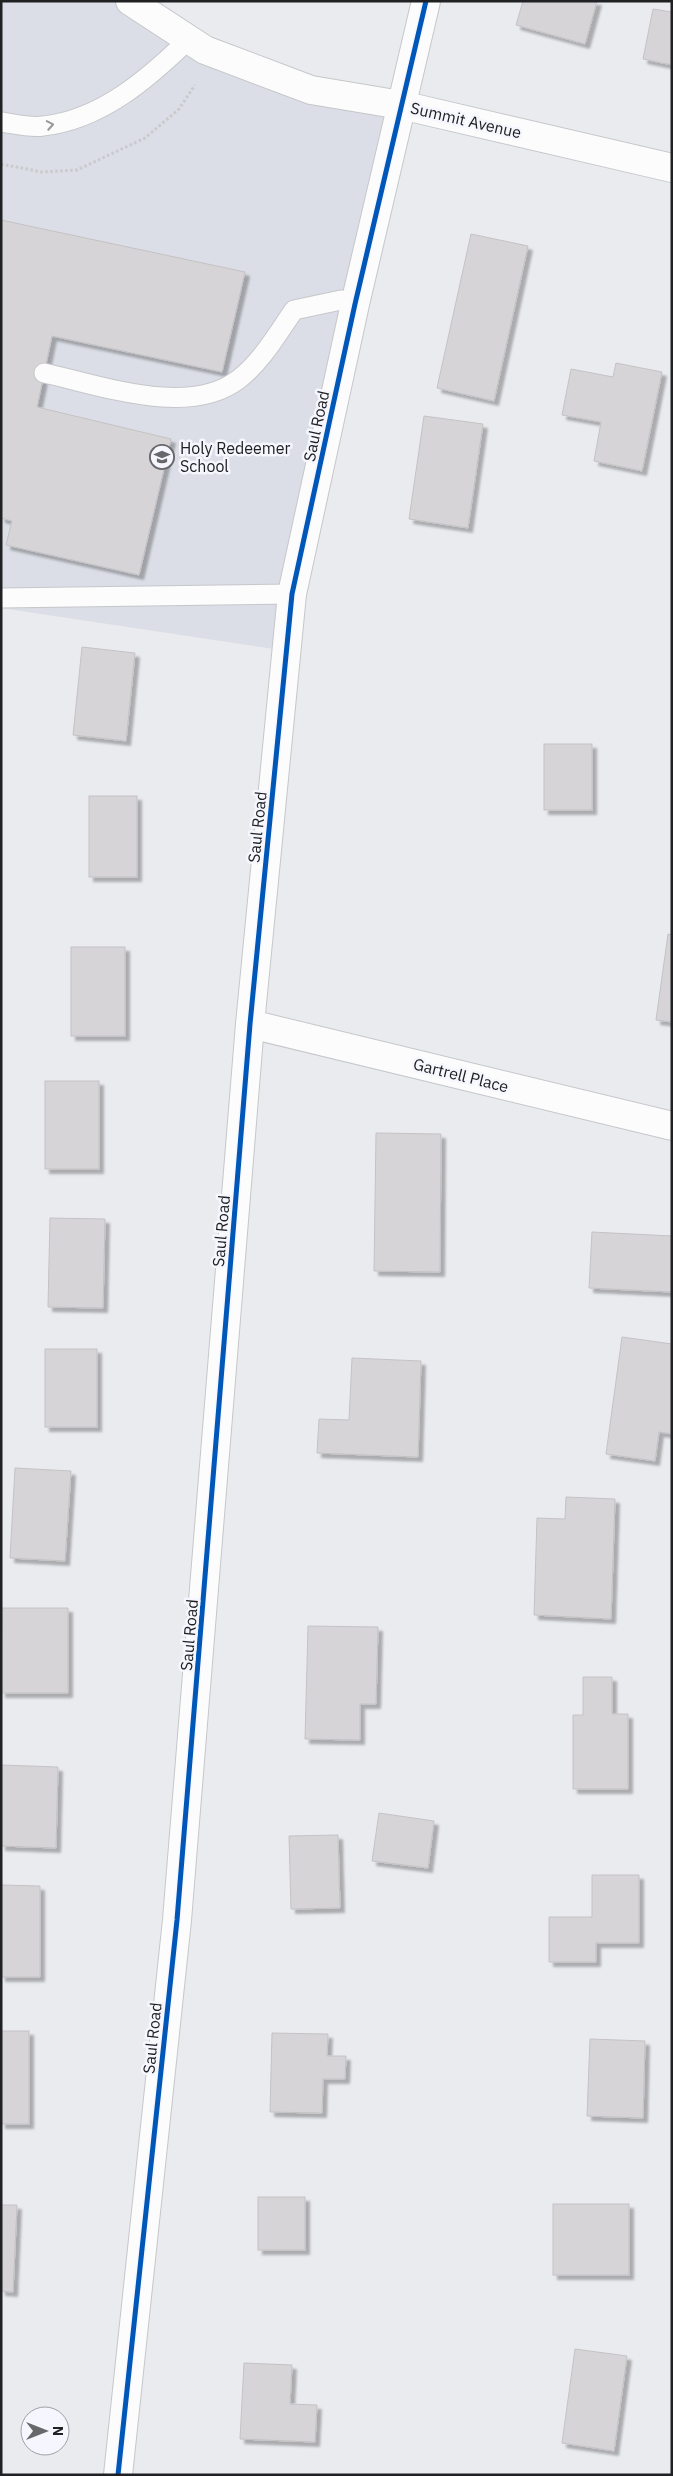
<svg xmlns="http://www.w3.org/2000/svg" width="673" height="2476" viewBox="0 0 673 2476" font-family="'IBM Plex Sans',sans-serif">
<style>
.built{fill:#dbdee6}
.building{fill:#d6d4d6;stroke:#c4c2c4;filter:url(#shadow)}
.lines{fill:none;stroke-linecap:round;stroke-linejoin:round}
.lane-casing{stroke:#c6c7ca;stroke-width:21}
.street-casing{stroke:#c6c7ca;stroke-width:30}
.path{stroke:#c9cacb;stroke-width:3;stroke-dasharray:2.5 2.5;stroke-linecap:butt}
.lane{stroke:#fcfcfd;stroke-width:19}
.street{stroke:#fcfcfd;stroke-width:28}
.cycleway-casing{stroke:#f6f7fe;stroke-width:8}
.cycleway{stroke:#0057b8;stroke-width:5}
.oneway{stroke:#99999b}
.labels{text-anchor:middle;stroke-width:5;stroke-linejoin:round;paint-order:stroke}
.street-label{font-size:16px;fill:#202123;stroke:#f6f7fe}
.poi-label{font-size:16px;fill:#202123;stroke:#f6f7fe;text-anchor:start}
</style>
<defs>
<filter id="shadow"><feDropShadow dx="4.5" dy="4.5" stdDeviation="1" flood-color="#0004"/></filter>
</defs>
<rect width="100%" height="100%" fill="#eaebef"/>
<polygon class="built" points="1,1 130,1 205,50 401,105 287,651 1,608"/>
<g class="building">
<polygon points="523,1 597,1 585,44 516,25"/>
<polygon points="653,9 672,12 672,65 643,59"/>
<polygon points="1,220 245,272 222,372 52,336 37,407 171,439 139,575 6,545 12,521 1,518"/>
<polygon points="471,234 528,246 494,401 437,388"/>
<polygon points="616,363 662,372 642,471 594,461 601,422 562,415 571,369 613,377"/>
<polygon points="424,416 483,424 468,528 409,519"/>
<polygon points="82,647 135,653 126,741 73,735"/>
<rect x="544" y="744" width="48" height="66"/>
<rect x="89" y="796" width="48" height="81"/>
<polygon points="668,934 672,935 672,1022 656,1020"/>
<rect x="71" y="947" width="54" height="89"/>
<rect x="45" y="1081" width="54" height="88"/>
<polygon points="376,1133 441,1134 440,1272 374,1271"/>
<polygon points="50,1218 105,1219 103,1308 48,1307"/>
<polygon points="592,1232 672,1236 672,1292 589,1288"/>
<polygon points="622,1337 672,1344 672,1434 659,1432 655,1461 606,1454"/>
<rect x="45" y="1349" width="52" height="78"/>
<polygon points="352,1358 421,1361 418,1457 317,1453 319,1419 349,1420"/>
<polygon points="15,1468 71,1471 65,1561 10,1558"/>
<polygon points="566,1497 615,1499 611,1619 534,1615 537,1518 565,1519"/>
<polygon points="2,1608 68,1608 68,1693 1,1693"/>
<polygon points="308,1626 378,1627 376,1704 360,1704 360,1740 305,1739"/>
<polygon points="583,1677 612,1677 612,1714 628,1714 628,1789 573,1789 573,1715 583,1715"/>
<polygon points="1,1765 58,1767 56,1848 1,1846"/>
<polygon points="379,1813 434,1821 428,1868 372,1861"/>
<polygon points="338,1835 340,1908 291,1909 289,1836"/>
<polygon points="592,1875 639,1875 639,1943 596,1943 596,1962 549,1962 549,1917 592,1917"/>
<polygon points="1,1885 40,1886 40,1977 1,1977"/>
<rect x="1" y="2031" width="28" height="93"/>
<polygon points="272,2033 328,2034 327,2056 346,2056 345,2079 323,2079 322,2113 270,2112"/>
<polygon points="590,2039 645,2041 643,2118 587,2116"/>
<rect x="258" y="2197" width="47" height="53"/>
<rect x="553" y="2204" width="76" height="71"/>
<polygon points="1,2205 17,2205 13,2292 1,2291"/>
<polygon points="575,2349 627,2356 614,2451 562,2443"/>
<polygon points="244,2363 292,2365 290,2404 317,2405 315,2442 240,2439"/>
</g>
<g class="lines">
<defs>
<g id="lane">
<path d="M1 122C15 124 30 128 43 126 101 120 149 78 189 39"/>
<path d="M44 373C100 385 189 418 239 379 262 361 278 333 294 310L341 300 355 304"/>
<polyline points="1,598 292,594"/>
</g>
<g id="street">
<polyline points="130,1 205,50 311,90 401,105 672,168"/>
<polyline points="250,1024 672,1126"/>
<polyline points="118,2475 177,1920 250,1024 292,594 355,304 426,1"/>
</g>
</defs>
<use href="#lane" class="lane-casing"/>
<use href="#street" class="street-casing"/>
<polyline class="path" points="1,164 42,172 77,170 145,138 179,109 195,85"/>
<use href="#lane" class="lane"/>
<use href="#street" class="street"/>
<defs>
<polyline id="cycleway" points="118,2475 177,1920 250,1024 292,594 355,304 426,1"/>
</defs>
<use href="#cycleway" class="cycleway-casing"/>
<use href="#cycleway" class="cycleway"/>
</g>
<defs><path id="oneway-chevron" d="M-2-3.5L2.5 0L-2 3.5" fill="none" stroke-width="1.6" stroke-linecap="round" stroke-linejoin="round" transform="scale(1.25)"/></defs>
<use class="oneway" href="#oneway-chevron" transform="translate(50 125) rotate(-10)"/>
<defs>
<symbol id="school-ring" viewBox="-11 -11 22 22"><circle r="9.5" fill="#f6f7fe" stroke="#67686a" stroke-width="1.5"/><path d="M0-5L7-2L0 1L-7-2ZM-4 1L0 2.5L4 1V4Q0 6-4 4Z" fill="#67686a"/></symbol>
</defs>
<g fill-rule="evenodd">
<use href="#school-ring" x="148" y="443" width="28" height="28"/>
</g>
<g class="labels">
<g class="street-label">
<text transform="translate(466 120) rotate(13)" y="6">Summit Avenue</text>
<text transform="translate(316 426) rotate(-78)" y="6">Saul Road</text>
<text transform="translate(257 827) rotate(-84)" y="6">Saul Road</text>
<text transform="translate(461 1075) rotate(14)" y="6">Gartrell Place</text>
<text transform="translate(221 1231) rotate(-85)" y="6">Saul Road</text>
<text transform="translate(189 1635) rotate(-85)" y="6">Saul Road</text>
<text transform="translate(152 2038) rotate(-84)" y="6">Saul Road</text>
</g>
<g class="poi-label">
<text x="180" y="454">Holy Redeemer<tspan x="180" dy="18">School</tspan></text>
</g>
</g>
<rect width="673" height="2476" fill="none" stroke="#202123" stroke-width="5"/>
<g transform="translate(45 2431) rotate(90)"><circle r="24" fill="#f6f7fe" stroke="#a0a1a6"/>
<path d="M0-4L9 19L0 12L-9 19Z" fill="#67686a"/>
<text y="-8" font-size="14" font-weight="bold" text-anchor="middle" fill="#202123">N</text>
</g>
</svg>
